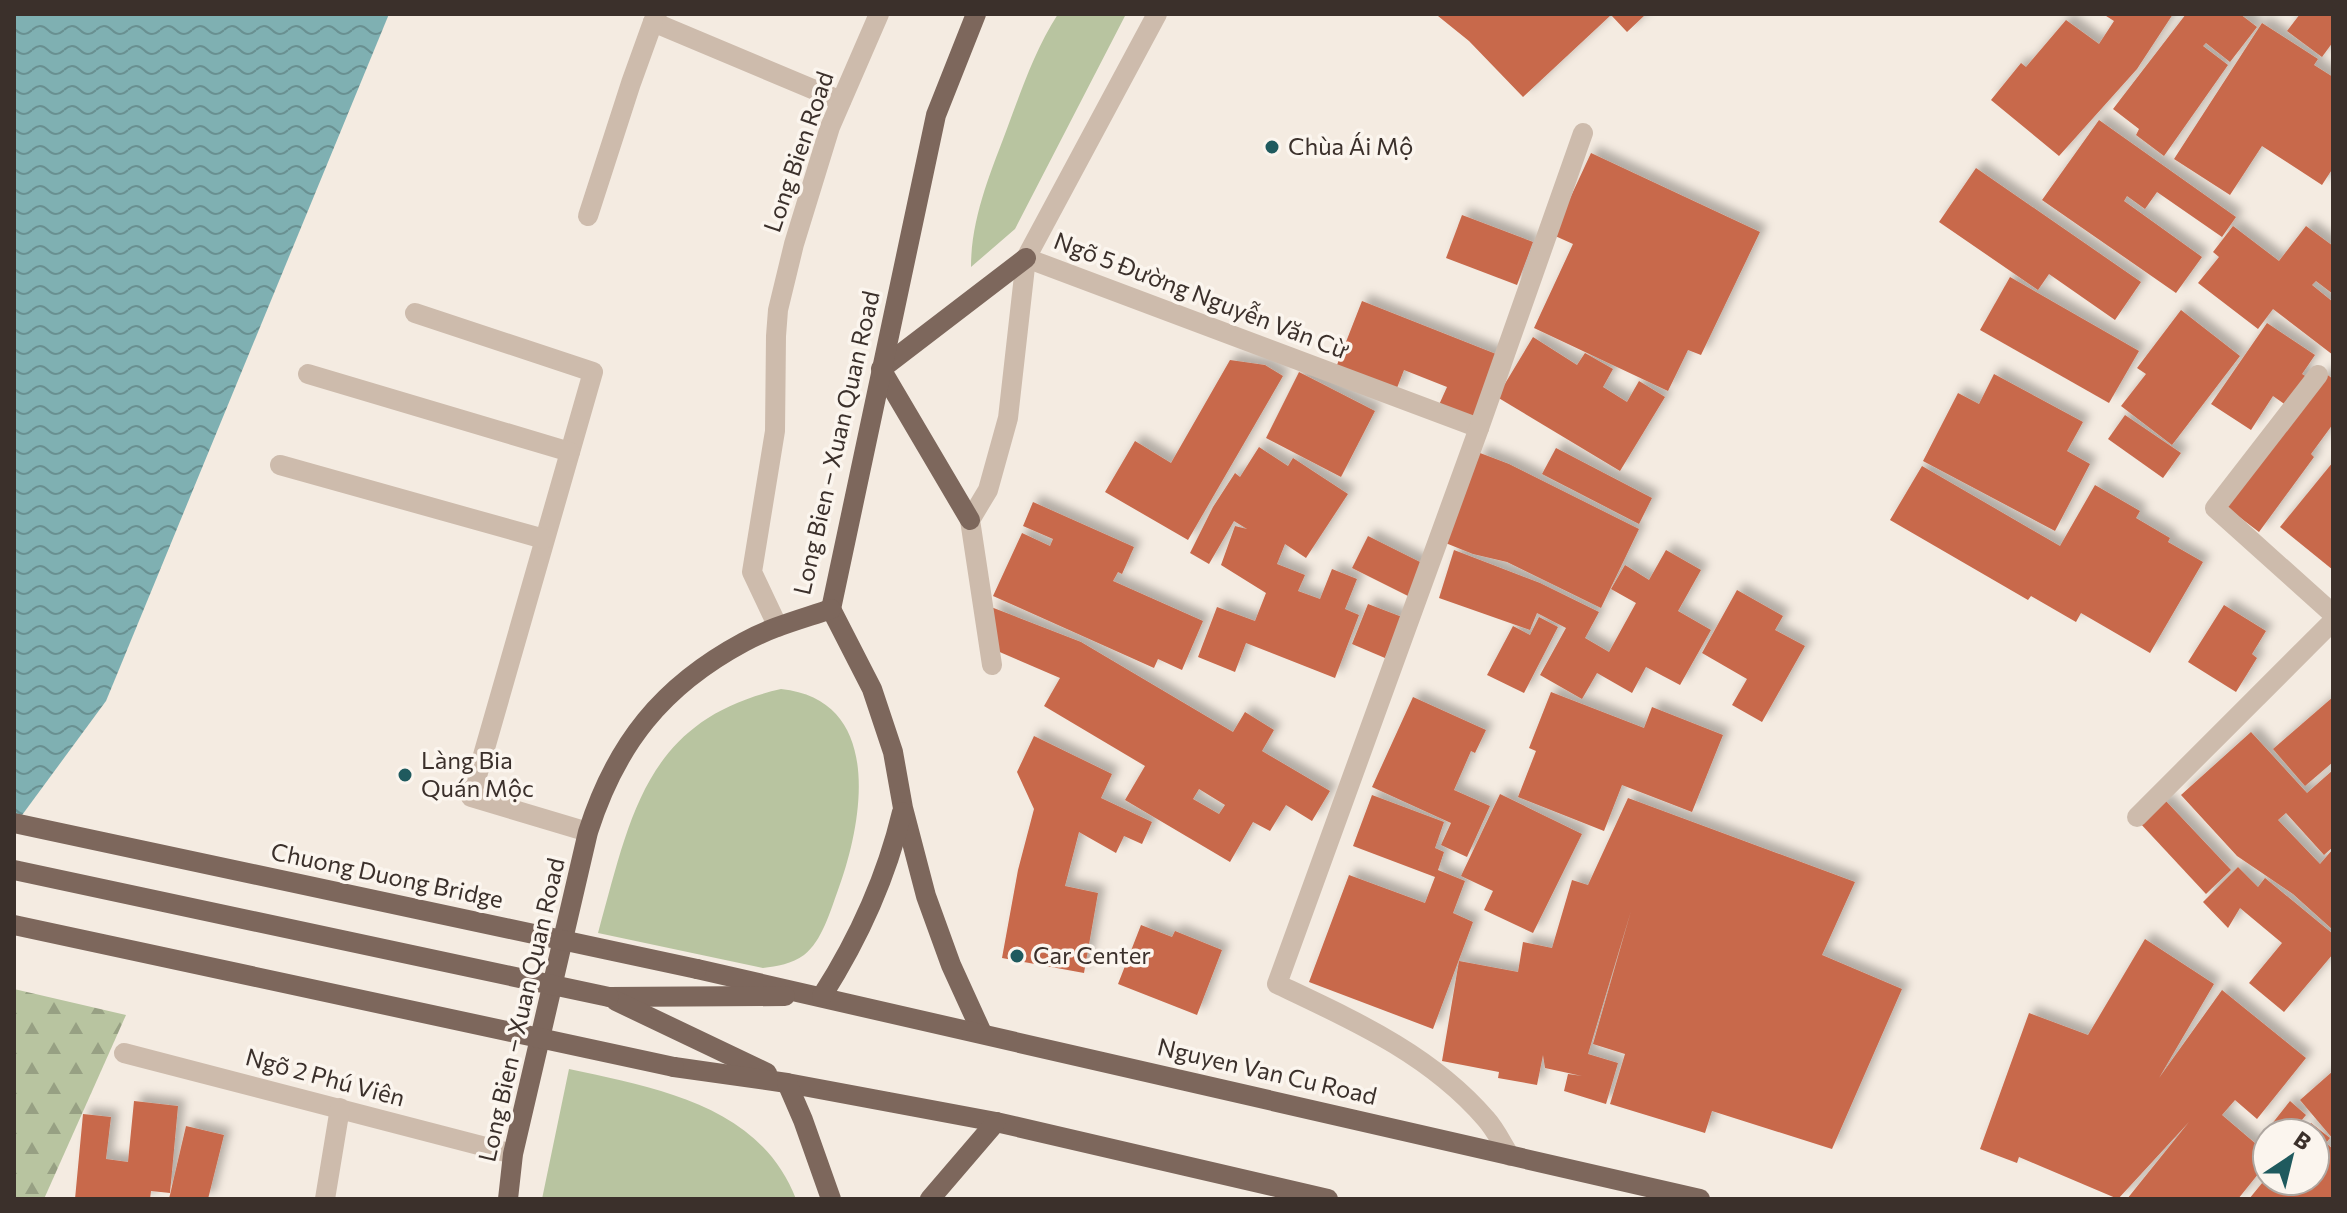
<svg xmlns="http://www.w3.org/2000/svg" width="2347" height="1213" viewBox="0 0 2347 1213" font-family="Commissioner,sans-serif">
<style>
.green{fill:#b8c4a0}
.forest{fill:url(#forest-firs)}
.water{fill:url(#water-waves)}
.building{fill:#c8694b;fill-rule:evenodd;filter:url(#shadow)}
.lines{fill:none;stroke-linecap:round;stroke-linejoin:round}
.minor{stroke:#cdbbac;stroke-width:20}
.major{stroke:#7d675c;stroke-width:20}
.major-bridge{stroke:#7d675c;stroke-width:20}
.poi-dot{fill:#1f5a5e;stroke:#fbf5ee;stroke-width:3}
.labels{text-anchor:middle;stroke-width:7;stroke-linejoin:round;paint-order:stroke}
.poi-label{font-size:24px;fill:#3b302b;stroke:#fbf5ee;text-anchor:start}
.street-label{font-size:24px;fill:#3b302b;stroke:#fbf5ee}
</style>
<defs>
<pattern id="forest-firs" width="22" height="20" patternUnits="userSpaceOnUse" patternTransform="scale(2)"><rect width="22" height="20" fill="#b8c4a0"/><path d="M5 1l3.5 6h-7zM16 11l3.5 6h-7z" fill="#97a083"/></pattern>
<pattern id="water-waves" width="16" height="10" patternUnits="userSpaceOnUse" patternTransform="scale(2)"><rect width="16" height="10" fill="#7fb0b2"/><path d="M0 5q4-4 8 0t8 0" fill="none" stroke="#699091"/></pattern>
<filter id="shadow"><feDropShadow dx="7" dy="-7" stdDeviation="4" flood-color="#0004"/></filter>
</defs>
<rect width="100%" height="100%" fill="#f4ebe1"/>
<g class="green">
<path d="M1058 14H1126L1015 229 971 267C971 217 991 172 1008 126 1023 86 1035 50 1058 14Z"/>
<path d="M781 689C885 700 863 822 838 890 830 912 822 941 804 955 792 964 777 966 763 968L598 933C631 815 645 720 781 689Z"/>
<path d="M569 1069C656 1088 760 1105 796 1199H542Z"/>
</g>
<polygon class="forest" points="14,989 126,1015 44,1199 14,1199"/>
<polygon class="water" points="14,14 389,14 106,701 14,826"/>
<g class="building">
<polygon points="1440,14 1646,14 1627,32 1611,15 1523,97 1469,41 1438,16"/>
<polygon points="2103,14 2173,14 2137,69 2059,156 1991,100 2021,63 2026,67 2066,20 2099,44 2114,21"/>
<polygon points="2186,14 2240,14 2257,27 2230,62 2206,43 2203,46 2228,65 2164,156 2136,135 2139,129 2113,109"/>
<polygon points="2300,14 2333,14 2333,42 2322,57 2287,31"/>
<polygon points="2262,23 2318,59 2314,65 2333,77 2333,168 2322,185 2262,146 2230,195 2174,159"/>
<polygon points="2099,120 2236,217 2222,237 2157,192 2145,209 2127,196 2124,201 2202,257 2176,293 2042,200"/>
<polygon points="1591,153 1760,232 1701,355 1688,350 1668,391 1534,328 1573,244 1553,235"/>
<polygon points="1976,168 2141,282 2115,320 2049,274 2038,290 1939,222"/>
<polygon points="1462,215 1533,242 1517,285 1446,258"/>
<polygon points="2233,226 2279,261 2306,226 2333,246 2333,294 2316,281 2312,285 2333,302 2333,355 2273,309 2258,329 2198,283 2219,257 2213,252"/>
<polygon points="2010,277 2139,351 2109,403 1980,330"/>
<polygon points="1362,301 1501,356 1475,422 1438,407 1447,387 1404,370 1395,393 1335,370"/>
<polygon points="2181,310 2240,356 2172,445 2121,406 2146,374 2137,368"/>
<polygon points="2267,323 2315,355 2302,374 2310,379 2290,408 2273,396 2251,430 2211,404"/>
<polygon points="1533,337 1577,365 1585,353 1613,369 1603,387 1627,402 1639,381 1665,397 1620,471 1497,397"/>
<polygon points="1230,360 1265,365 1283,376 1188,540 1105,492 1135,441 1171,463"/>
<polygon points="1299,372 1375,411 1341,477 1266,438"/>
<polygon points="2325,373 2333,379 2333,424 2311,454 2314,457 2259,532 2225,506"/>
<polygon points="1994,374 2083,422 2067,451 2090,464 2055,531 1923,461 1958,393 1979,404"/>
<polygon points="2125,415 2181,453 2163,478 2108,439"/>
<polygon points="1259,447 1288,466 1293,458 1348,494 1306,558 1285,544 1277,564 1305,575 1298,591 1320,599 1332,569 1357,579 1345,609 1359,615 1335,678 1246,643 1235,672 1198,657 1217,607 1255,621 1266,593 1221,565 1235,526 1247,529 1234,521 1209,564 1190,553 1213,507 1235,473 1240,477"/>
<polygon points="1556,448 1652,498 1639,524 1542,474"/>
<polygon points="1480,453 1509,464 1639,529 1601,608 1507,562 1473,554 1443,542"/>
<polygon points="2333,462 2333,570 2280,527"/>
<polygon points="1922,466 2060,546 2095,485 2140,511 2136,518 2170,538 2168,542 2203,562 2150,653 2081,613 2076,622 2031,596 2028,600 1890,520"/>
<polygon points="1033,502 1134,547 1122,574 1118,572 1113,581 1203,621 1182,670 1158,659 1154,668 993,596 1022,533 1050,546 1053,539 1023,526"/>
<polygon points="1368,536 1424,564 1408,596 1352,568"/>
<polygon points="1454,550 1540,583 1599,612 1585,638 1609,652 1636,603 1611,589 1625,565 1649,580 1666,550 1701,570 1678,611 1711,630 1680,685 1646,667 1632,693 1597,673 1582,699 1540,675 1566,628 1537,613 1530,630 1439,598"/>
<polygon points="1737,590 1783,616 1775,630 1805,646 1762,722 1732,705 1747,679 1702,653"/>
<polygon points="1368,604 1402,617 1385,658 1352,644"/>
<polygon points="2224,605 2266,631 2252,654 2257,658 2236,692 2188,662"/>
<path d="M991 607 1081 642 1233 732 1245 712 1274 730 1262 751 1330 791 1312 821 1286 805 1270 831 1253 822 1230 862 1125 800 1145 766 1044 706 1060 678 995 650ZM1199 789 1225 805 1219 814 1193 799Z"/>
<polygon points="1539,617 1558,627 1524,693 1487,675 1513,626 1530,635"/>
<polygon points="1551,692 1644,728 1652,707 1723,735 1692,812 1622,785 1604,831 1518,797 1536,751 1529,748"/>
<polygon points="1413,697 1486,730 1475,753 1471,751 1454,790 1490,806 1467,857 1441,845 1451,823 1372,787"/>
<polygon points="2333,697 2333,762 2305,786 2273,749"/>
<polygon points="2251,732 2307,793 2333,770 2333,847 2324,855 2286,813 2278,820 2320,864 2333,849 2333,930 2293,894 2237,856 2181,795"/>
<polygon points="1034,736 1112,774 1101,798 1152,822 1142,844 1124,836 1116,853 1079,832 1065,886 1098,893 1084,973 1002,958 1018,870 1034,809 1017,772"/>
<polygon points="1500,794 1582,834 1533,933 1484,910 1493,891 1461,876"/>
<polygon points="1372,795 1444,822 1435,848 1444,852 1438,870 1465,881 1453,913 1473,922 1433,1029 1309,982 1349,875 1425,903 1435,877 1353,846"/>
<polygon points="1628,798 1855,882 1822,955 1902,989 1832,1149 1712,1111 1705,1133 1610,1104 1625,1054 1593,1044 1631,911 1588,1054 1618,1063 1606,1104 1564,1091 1568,1074 1582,1076 1545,1068 1543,1055 1537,1085 1498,1078 1499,1072 1442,1061 1459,961 1518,972 1523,942 1552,948 1572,880 1588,885"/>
<polygon points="2164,799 2231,870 2206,894 2139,822"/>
<polygon points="2238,867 2258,887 2265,878 2333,934 2333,954 2284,1012 2249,983 2282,943 2240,908 2228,928 2203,902"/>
<polygon points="1141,925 1172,937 1175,931 1222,950 1197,1015 1118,984"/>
<polygon points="2145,939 2214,984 2159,1078 2222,990 2306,1058 2257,1119 2235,1100 2222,1115 2256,1144 2290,1101 2306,1115 2291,1133 2267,1133 2267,1163 2238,1199 2127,1199 2189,1122 2118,1199 2019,1157 2017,1163 1980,1149 2029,1013 2088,1035"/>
<polygon points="2333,1071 2333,1139 2300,1100"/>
<polygon points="134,1101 178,1106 170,1193 151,1191 150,1199 75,1199 83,1114 111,1117 106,1159 128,1162"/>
<polygon points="2311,1123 2330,1138 2326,1143 2333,1149 2333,1199 2249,1199 2267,1177 2267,1181 2315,1181 2315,1133 2303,1133"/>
<polygon points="186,1126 224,1135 208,1199 169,1199"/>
</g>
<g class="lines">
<g class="minor">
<polyline points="657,14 653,22 841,101"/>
<polyline points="588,216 631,83 653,22"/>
<polyline points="1026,258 1479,428"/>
<polyline points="415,313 593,372 471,797 588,832"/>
<polyline points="308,374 570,452"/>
<polyline points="2318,375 2215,508 2333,614"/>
<polyline points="280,465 544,539"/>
<polyline points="778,627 752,572 775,431 776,336 778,310 794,244 830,127 879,14"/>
<polyline points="992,665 970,520 988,490 1008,418 1026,258 1157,14"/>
<polyline points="2137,817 2333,621"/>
<polyline points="124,1053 513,1154"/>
<path d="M1510 1156C1502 1144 1496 1130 1486 1119 1430 1054 1353 1020 1277 984L1479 428 1583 133"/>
<polyline points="325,1199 340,1108"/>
</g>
<g class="major">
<polyline points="970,520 881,369 1026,258"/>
<polyline points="831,609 936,115 976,14"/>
<polyline points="831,609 872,689 893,752 903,808 926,896 951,965 982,1033"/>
<polyline points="697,969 1700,1199"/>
<path d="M822 996C859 938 886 879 902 812"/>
<polyline points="609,997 785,996"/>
<polyline points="616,1001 767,1073"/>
<polyline points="674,1067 787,1083 996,1122 1328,1199"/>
<polyline points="787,1083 803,1120 831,1199"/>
<path d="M508 1199 513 1154 588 832C616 744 662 686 744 642 771 627 802 619 831 609"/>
<polyline points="930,1199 996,1122"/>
</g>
<g class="major-bridge">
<polyline points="14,823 697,969"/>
<polyline points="14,870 609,997"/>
<polyline points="14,925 674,1067"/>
</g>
</g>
<g class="poi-dot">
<circle cx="1272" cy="147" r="8"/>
<circle cx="405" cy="775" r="8"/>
<circle cx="1017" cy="956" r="8"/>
</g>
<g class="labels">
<g class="poi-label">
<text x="1288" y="155">Chùa Ái Mộ</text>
<text x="421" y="769">Làng Bia<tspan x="421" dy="28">Quán Mộc</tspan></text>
<text x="1033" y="964">Car Center</text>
</g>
<g class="street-label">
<text transform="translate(799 152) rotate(-71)" y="8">Long Bien Road</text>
<text transform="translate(1201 296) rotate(21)" y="8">Ngõ 5 Đường Nguyễn Văn Cừ</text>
<text transform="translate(837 443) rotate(-77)" y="8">Long Bien – Xuan Quan Road</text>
<text transform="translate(387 876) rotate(12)" y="8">Chuong Duong Bridge</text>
<text transform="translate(522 1010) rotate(-77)" y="8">Long Bien – Xuan Quan Road</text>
<text transform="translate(1267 1072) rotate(13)" y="8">Nguyen Van Cu Road</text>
<text transform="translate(325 1078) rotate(15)" y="8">Ngõ 2 Phú Viên</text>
</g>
</g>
<rect width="2347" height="1213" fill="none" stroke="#3b302b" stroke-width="32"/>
<g transform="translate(2291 1157) rotate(35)"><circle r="38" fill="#fbf5ee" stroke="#aea6a0" stroke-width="2"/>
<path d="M0-6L14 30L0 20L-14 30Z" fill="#1f5a5e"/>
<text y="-12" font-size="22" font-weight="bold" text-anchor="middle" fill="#3b302b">B</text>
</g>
</svg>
